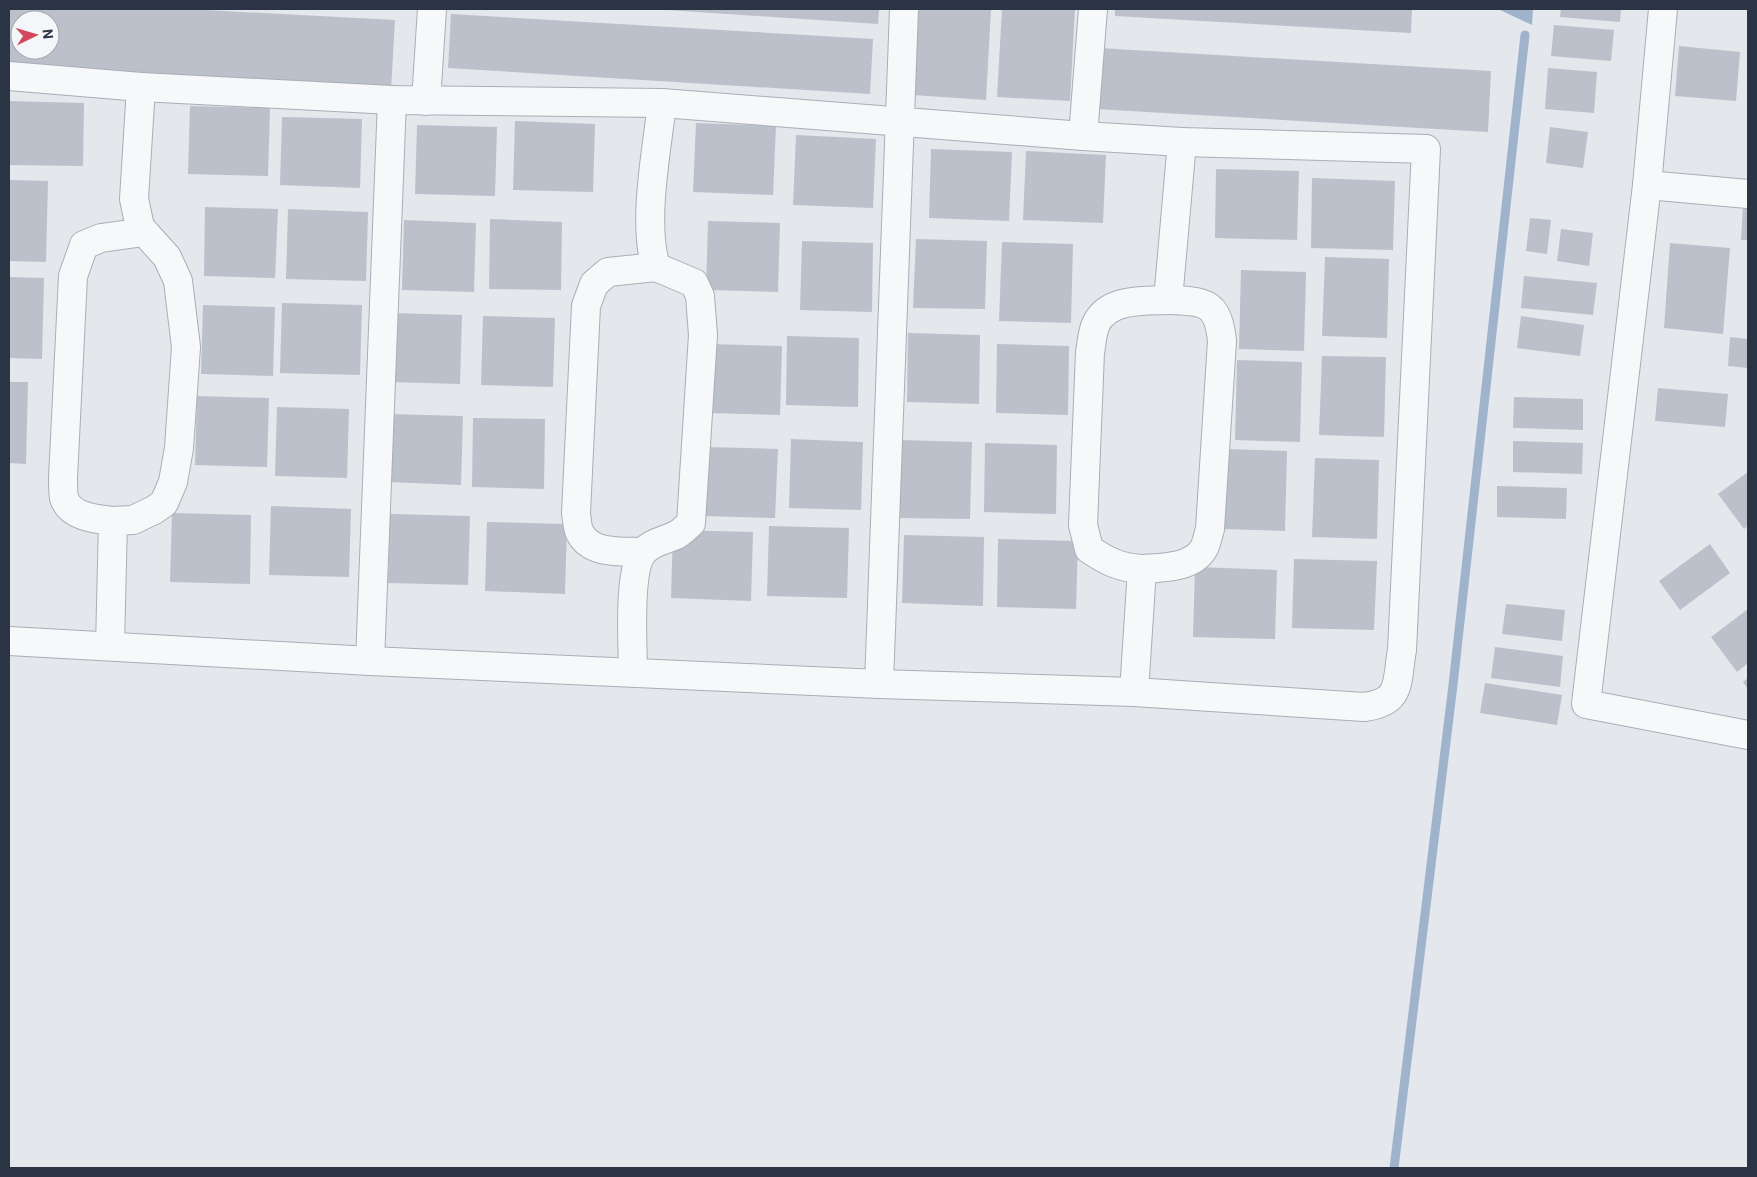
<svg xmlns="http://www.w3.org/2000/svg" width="1757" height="1177" viewBox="0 0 1757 1177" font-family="Roboto,sans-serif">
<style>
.water{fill:#9fb4cc}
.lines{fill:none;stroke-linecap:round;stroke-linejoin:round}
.stream{stroke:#9fb4cc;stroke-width:9}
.building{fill:#bbc0ca;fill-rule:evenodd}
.minor-casing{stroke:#a9aeb7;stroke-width:30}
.minor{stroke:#f7f8fa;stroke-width:28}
</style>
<rect width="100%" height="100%" fill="#e4e7ec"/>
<polygon class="water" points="1498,9 1533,9 1532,25"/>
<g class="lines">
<polyline class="stream" points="1394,1168 1453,685 1525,35"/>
</g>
<g class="building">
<path d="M9 9H187L395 20 391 90 9 68ZM20 20H50V50H20Z"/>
<polygon points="652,9 879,9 878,24"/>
<polygon points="918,9 991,9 986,100 913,95"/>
<polygon points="1002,9 1075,9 1070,101 997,97"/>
<polygon points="1115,9 1412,9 1411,33 1115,16"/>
<polygon points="1561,9 1621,9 1620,22 1560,17"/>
<polygon points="451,14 873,39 870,94 448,68"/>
<polygon points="1554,25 1614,30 1611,61 1551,56"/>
<polygon points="1679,46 1740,52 1736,101 1675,96"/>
<polygon points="1099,48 1491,71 1488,132 1095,109"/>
<polygon points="1548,68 1597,72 1594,113 1545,109"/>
<polygon points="9,101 84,103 83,166 9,165"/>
<polygon points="190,106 270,108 268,176 188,174"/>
<polygon points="282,117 362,119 360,188 280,185"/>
<polygon points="515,121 595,124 593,192 513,190"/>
<polygon points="696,123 776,126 773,195 693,192"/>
<polygon points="417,125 497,127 495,196 415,194"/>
<polygon points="1550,127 1588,132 1583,168 1546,163"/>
<polygon points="796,135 876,139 873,208 793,205"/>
<polygon points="931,149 1012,152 1009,221 929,218"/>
<polygon points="1026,151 1106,155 1103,223 1023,220"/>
<polygon points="1216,169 1299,171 1297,240 1215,238"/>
<polygon points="1312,178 1395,181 1393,250 1311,248"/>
<polygon points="9,180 48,181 46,262 9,261"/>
<polygon points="205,207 278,209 275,278 204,276"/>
<polygon points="1743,207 1748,208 1748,240 1741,240"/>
<polygon points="288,209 368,212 366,281 286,279"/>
<polygon points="1530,218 1551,220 1547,254 1526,251"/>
<polygon points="490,219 562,222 561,290 489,289"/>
<polygon points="404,220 476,223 474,292 402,290"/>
<polygon points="708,221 780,223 778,292 706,290"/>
<polygon points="1561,229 1593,233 1589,266 1557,261"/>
<polygon points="916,239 987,241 985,309 913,308"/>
<polygon points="802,241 873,243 872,312 800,310"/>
<polygon points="1002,242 1073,244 1071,323 999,321"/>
<polygon points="1670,243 1730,248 1723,334 1664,328"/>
<polygon points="1325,257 1389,259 1387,338 1322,336"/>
<polygon points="1241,270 1306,272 1304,351 1239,349"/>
<polygon points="1524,276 1597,283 1593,315 1521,308"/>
<polygon points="9,277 44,278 42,359 9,358"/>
<polygon points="282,303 362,305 360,375 280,373"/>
<polygon points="203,305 275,307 273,376 201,374"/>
<polygon points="391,313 462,315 460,384 388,382"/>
<polygon points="483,316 555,318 553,387 481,385"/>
<polygon points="1521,316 1584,325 1580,356 1517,348"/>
<polygon points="908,333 980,335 979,404 907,402"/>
<polygon points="787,336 859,338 858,407 786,405"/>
<polygon points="1730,337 1748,339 1748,368 1728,366"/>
<polygon points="710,344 782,346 780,415 708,413"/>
<polygon points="997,344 1069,346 1068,415 996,413"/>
<polygon points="1322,356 1386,357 1384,437 1319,435"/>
<polygon points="1237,360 1302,362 1300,442 1235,440"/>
<polygon points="9,382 28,382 26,464 9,463"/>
<polygon points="1658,388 1728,394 1725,427 1655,421"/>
<polygon points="197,396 269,398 267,467 195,465"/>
<polygon points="1514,397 1583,399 1583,430 1513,428"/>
<polygon points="277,407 349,409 347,478 275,476"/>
<polygon points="391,414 463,416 461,485 389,482"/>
<polygon points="473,418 545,419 544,489 472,487"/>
<polygon points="791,439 863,442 861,510 789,508"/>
<polygon points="900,440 972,442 970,519 898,518"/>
<polygon points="1513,441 1583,443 1582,474 1513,472"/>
<polygon points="985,443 1057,445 1056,514 984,512"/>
<polygon points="706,447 778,449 775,518 704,516"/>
<polygon points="1223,449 1287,451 1285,531 1221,529"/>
<polygon points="1315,458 1379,460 1377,539 1312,537"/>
<polygon points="1748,472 1748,526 1744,529 1718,494"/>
<polygon points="1497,486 1567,488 1566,519 1497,517"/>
<polygon points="271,506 351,509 349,577 269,575"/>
<polygon points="172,513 251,515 250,584 170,582"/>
<polygon points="390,514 470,516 468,585 388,583"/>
<polygon points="487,522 567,524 565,594 485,591"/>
<polygon points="769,526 849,528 847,598 767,596"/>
<polygon points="673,530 753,532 751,601 671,598"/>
<polygon points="904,535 984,537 983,606 902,603"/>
<polygon points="998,539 1078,541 1076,609 997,607"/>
<polygon points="1710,544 1730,573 1680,610 1659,581"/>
<polygon points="1294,559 1377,561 1374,630 1292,628"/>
<polygon points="1195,567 1277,570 1275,639 1193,637"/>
<polygon points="1506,604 1565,610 1562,641 1502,634"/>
<polygon points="1748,609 1748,663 1737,672 1711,637"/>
<polygon points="1495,647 1563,656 1560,687 1491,678"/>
<polygon points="1748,678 1748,689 1743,682"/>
<polygon points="1485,683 1562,695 1557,725 1480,713"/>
</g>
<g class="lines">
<defs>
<g id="minor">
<polyline points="1663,9 1647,185 1586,704 1748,735"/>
<path d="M9 76 141 87 392 100 662 103 1083 136 1182 142 1426 149 1402 650C1396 682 1403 702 1364 707L1134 692 879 684 370 661 9 641"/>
<polyline points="426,101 432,9"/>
<polyline points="1083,136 1093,9"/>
<polyline points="1647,185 1748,194"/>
<path d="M113 521C96 519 70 517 64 498 63 492 63 484 63 478L73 276 84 245 101 238 144 232"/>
<path d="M643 552C622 551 591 555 580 533 577 528 577 519 576 513L586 306 594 284 608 272 656 267"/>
<path d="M1142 569C1121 568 1106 561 1089 549L1083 525 1090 352C1092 343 1092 332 1096 324 1108 298 1144 301 1168 300"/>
<polyline points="110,646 113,521 133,520 154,510 164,503 173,482 179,448 186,347 178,281 167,257 140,227 134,199 141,87"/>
<polyline points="370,661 392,100"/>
<path d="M633 672C633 647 627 566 645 550 655 541 664 541 676 535 681 533 686 527 691 523L703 335 700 296 694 283 656 267C642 222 657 150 662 103"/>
<polyline points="879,684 904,9"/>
<path d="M1134 692 1142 569C1162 568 1193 568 1204 548 1207 542 1208 535 1210 529L1222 341C1218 301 1204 301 1168 300L1182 142"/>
</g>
</defs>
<use href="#minor" class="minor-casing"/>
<use href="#minor" class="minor"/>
</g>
<rect width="1757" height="1177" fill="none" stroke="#2b3445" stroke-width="20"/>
<g transform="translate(35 35) rotate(85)"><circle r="24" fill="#f4f6f9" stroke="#a4a8b1"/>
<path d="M0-4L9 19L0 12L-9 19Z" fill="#d1495b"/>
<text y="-8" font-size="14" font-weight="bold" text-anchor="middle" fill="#2b3445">N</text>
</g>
</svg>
